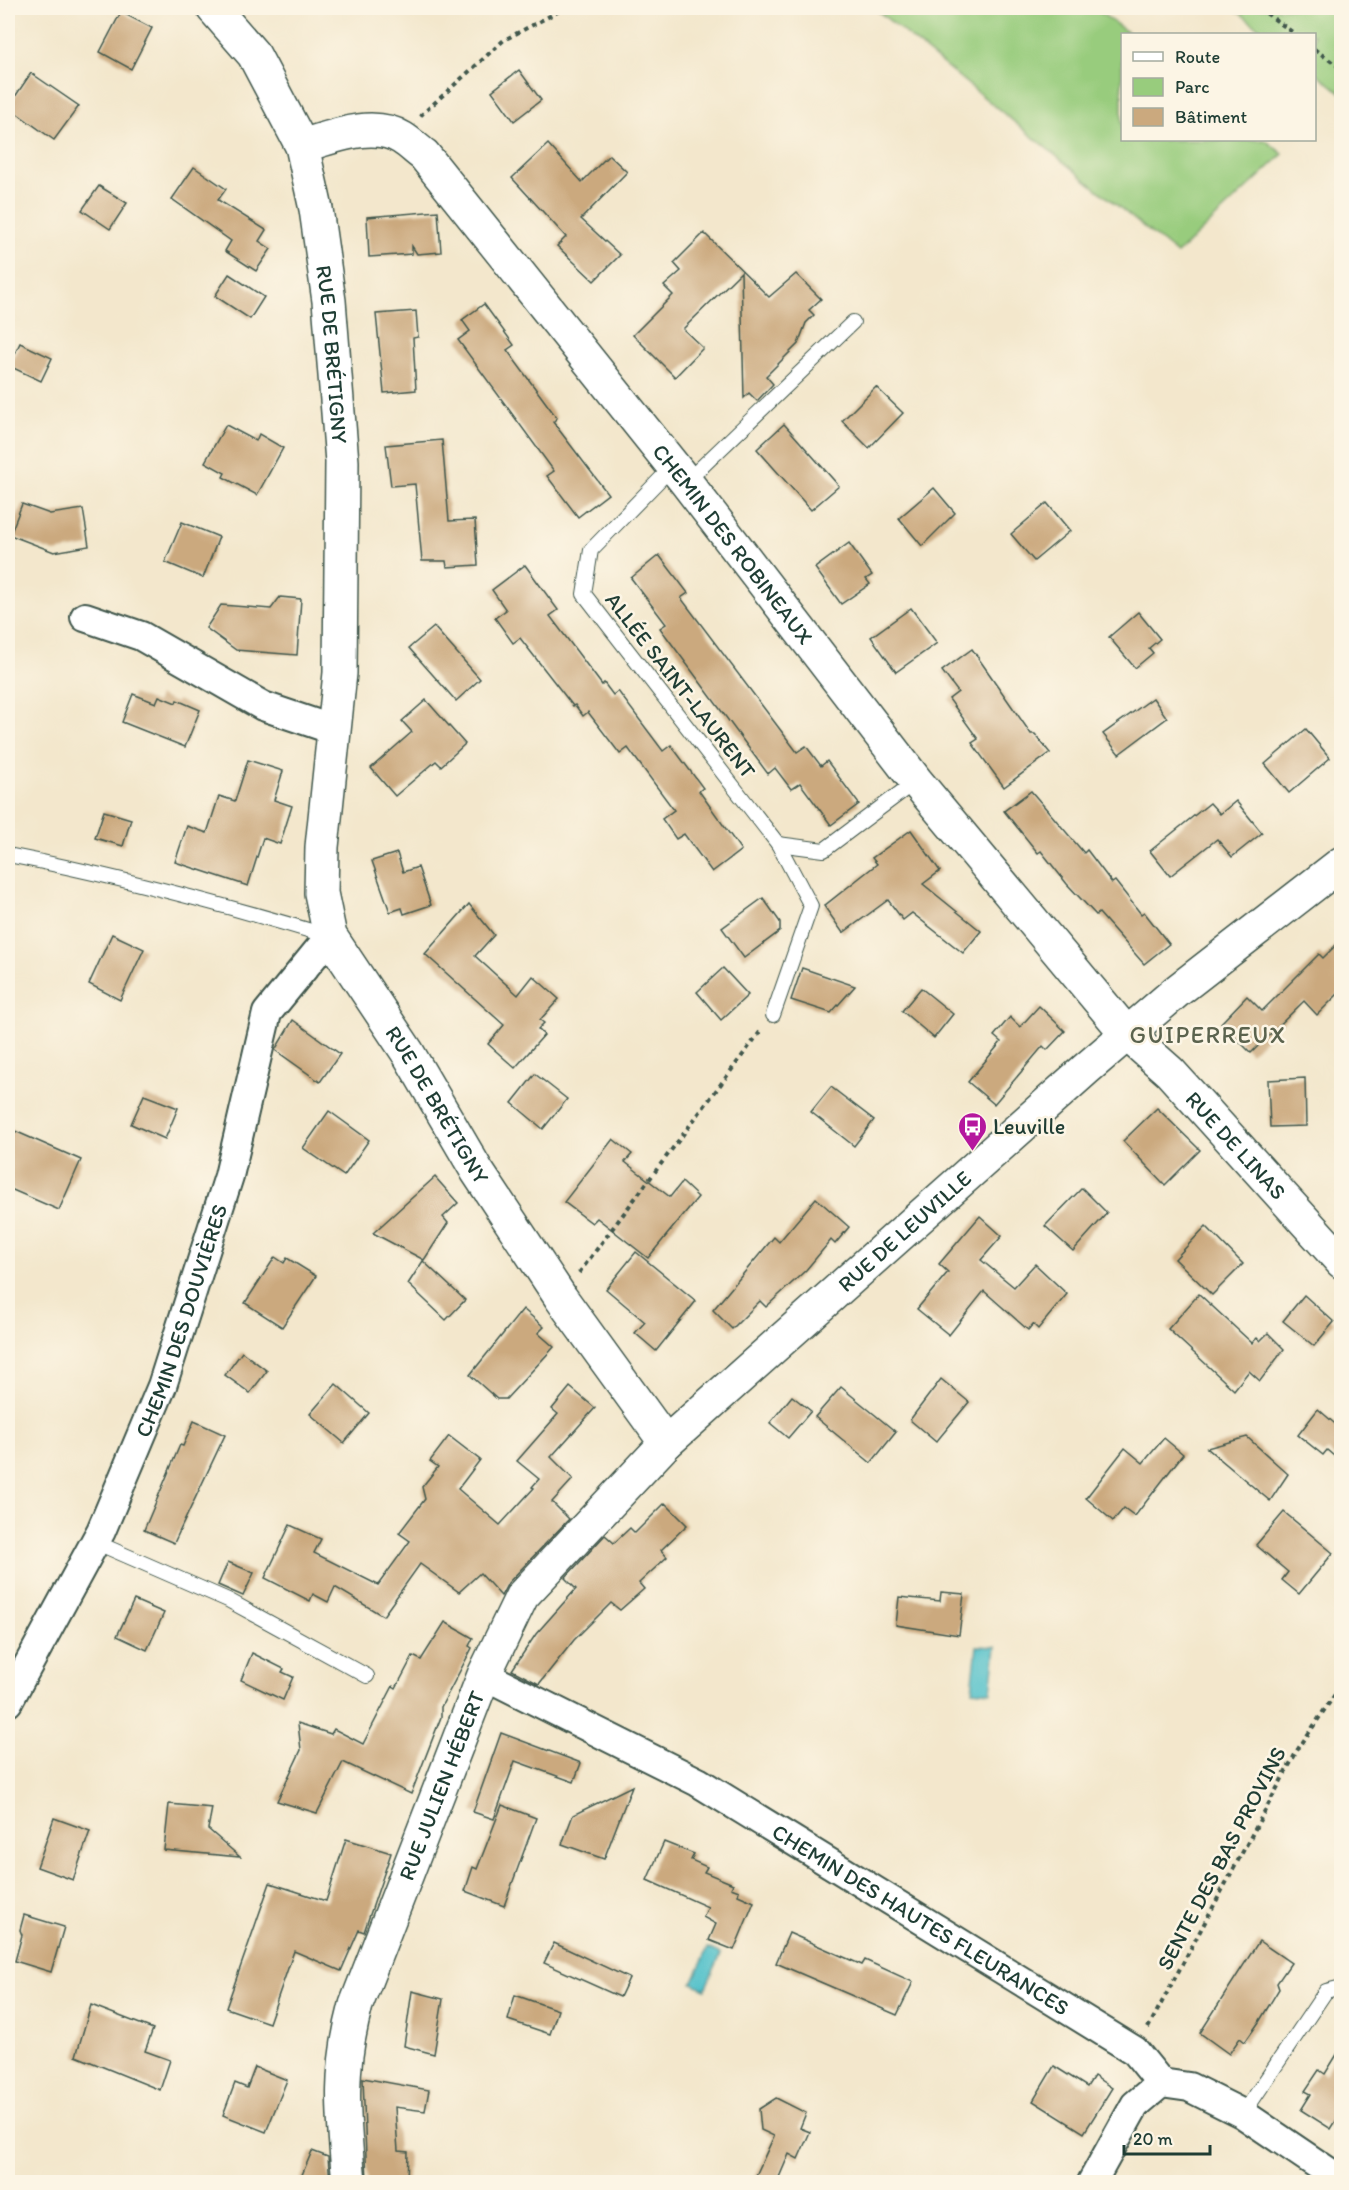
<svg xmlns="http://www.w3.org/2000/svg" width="1349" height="2190" viewBox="0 0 1349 2190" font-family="Itim,sans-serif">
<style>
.green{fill:#98cc7d;stroke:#5c8458;stroke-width:1.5}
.water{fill:#53c1ca;stroke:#397f7f;stroke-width:1.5}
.building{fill:#cba97e}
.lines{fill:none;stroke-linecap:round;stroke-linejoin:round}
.lane-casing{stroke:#3f564b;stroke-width:16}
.street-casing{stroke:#3f564b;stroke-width:32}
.secondary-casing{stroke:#3f564b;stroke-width:36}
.path{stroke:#3f564b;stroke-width:4;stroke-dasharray:4.5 4.5;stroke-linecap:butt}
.lane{stroke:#fff;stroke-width:14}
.street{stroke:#fff;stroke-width:28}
.secondary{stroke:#fff;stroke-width:33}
.labels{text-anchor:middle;stroke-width:5;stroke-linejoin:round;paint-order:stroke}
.street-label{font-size:22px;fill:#1f3d34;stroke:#fcf5e5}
.poi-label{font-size:22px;fill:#1f3d34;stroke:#fcf5e5;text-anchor:start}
.neighbourhood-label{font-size:24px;letter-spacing:1.5px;fill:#5b634e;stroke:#fcf5e5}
</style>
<rect width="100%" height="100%" fill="#fcf5e5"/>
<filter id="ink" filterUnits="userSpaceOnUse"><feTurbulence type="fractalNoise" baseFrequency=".0167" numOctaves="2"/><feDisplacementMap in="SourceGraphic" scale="12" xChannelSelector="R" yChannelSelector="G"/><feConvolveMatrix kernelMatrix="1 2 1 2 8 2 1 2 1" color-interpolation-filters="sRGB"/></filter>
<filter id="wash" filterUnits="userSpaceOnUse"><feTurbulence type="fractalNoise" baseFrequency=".008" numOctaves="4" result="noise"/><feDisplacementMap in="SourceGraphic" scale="24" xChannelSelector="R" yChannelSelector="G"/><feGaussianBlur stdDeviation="1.35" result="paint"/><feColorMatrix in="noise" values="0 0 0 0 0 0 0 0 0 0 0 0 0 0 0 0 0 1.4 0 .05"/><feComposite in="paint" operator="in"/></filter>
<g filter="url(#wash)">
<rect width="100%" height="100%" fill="#f3e7cc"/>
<g class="green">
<polygon points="874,8 1094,8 1130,34 1122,34 1122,140 1265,140 1283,154 1177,254"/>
<polygon points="1233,8 1341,8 1341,93 1315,72 1314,34 1267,34"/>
</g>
<g class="water">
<polygon points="977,1646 996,1647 991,1692 972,1690"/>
<polygon points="708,1948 721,1954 705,1989 692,1983"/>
</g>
<g id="blocks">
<g class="building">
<polygon points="121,12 152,28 131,69 100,52"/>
<polygon points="519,70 541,100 514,121 492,91"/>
<polygon points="31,73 79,106 54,140 8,107"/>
<polygon points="548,144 582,182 609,155 627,172 581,219 620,255 594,281 557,246 566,237 512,178"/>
<polygon points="194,167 226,189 218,200 266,230 259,241 271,249 256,271 225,251 231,241 172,199"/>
<polygon points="99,186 127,203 110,229 82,210"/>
<polygon points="438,211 441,252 417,254 412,246 412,254 369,257 367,217"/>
<polygon points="704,233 769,297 796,274 821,299 809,310 814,315 806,323 798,344 766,376 773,384 757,401 749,393 744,398 741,272 683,329 703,348 675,377 633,335 673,295 664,286 681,271 674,263"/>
<polygon points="229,274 264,297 250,319 215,296"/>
<polygon points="484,304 514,345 507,350 557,418 553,422 608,494 578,517 547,476 554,471 458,340 470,331 462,320"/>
<polygon points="416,311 418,337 413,338 416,390 384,393 376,314"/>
<polygon points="20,343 52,358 41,381 9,366"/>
<polygon points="876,387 903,413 869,448 842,421"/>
<polygon points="784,424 839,486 811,510 757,449"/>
<polygon points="226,425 256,441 259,434 283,448 257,495 223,477 225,473 205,462"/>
<polygon points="442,440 449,521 475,520 478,565 447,567 446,561 422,561 415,484 391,486 386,445"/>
<polygon points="934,488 955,513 922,546 899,518"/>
<polygon points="1047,503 1070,531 1034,561 1011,534"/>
<polygon points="22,504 50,514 83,509 89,546 54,552 10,535"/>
<polygon points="182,522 219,537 203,578 165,562"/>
<polygon points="849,543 872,575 866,579 870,584 841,604 815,568"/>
<polygon points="659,555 688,593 681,598 797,752 806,746 821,766 827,761 859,804 831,825 800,783 791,789 775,768 768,774 660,628 666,624 631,578"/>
<polygon points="525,565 558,610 550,616 602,685 604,683 613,695 618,691 663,751 671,745 703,788 699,791 741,850 712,872 684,834 676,839 662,819 674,810 628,748 620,754 588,712 583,716 575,705 573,706 520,638 513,643 495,618 506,610 492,590"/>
<polygon points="280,597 301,599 297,655 236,650 206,628 221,605 271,609"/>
<polygon points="911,608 937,643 896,672 871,637"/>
<polygon points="1138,612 1160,639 1149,648 1153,653 1135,668 1109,637"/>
<polygon points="434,627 480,679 456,701 409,648"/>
<polygon points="972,649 1031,734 1035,734 1050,753 1004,787 972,743 978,739 949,699 958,692 942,671"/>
<polygon points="133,694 156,703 159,696 176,703 177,700 200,710 185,747 122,722"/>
<polygon points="1153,698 1167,718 1119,754 1103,734"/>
<polygon points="426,700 465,744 441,766 436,761 395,796 371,768 412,732 402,721"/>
<polygon points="1306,729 1330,758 1289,793 1265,764"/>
<polygon points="248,760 283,771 274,800 292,806 280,844 263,838 248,886 175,862 187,826 207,833 219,796 235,801"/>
<polygon points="1031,791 1084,853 1087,850 1112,883 1115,881 1141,914 1144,912 1169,944 1144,964 1099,913 1096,915 1067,884 1041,851 1038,853 1004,811"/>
<polygon points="1236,801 1262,833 1232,857 1217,839 1170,876 1150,851 1210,803 1220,814"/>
<polygon points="104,811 131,819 123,846 95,838"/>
<polygon points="911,830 940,871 923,884 981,931 963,953 912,913 903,920 888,900 843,933 824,906 877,864 872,858"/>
<polygon points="397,853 403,872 418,867 431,905 404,914 402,908 390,912 372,861"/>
<polygon points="763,898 780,922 780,931 744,958 722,928"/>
<polygon points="469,904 494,935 475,956 518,995 533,976 559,999 540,1020 544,1023 538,1029 544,1035 515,1068 488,1044 504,1025 425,954"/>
<polygon points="112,934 144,949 120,1000 89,984"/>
<polygon points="1341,940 1341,991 1317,1015 1304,1001 1251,1053 1221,1023 1247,996 1262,1011 1319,954 1323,958"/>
<polygon points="723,968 748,995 721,1020 697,992"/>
<polygon points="802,968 855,986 831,1013 791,1000"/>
<polygon points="921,988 953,1014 934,1038 902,1011"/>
<polygon points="1039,1006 1065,1031 1047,1050 1043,1046 994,1104 968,1082 1001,1042 994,1036 1010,1017 1020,1027"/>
<polygon points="293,1020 340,1054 320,1082 275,1050"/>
<polygon points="535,1074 567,1099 543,1129 512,1103"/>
<polygon points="1305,1078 1306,1126 1270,1127 1268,1080"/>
<polygon points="831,1087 874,1120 854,1146 811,1112"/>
<polygon points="144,1095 178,1108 165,1139 131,1124"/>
<polygon points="1157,1108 1200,1150 1165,1185 1123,1141"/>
<polygon points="329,1111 369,1140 344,1176 303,1148"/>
<polygon points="8,1128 81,1160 59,1210 8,1188"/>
<polygon points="613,1139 632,1154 625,1162 670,1197 682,1182 698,1197 648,1258 597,1218 592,1223 564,1202"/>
<polygon points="435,1177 458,1203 443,1217 448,1223 424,1260 373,1233"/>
<polygon points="1082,1188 1107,1213 1073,1251 1045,1226"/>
<polygon points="816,1198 849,1227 835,1244 831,1240 806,1270 766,1307 760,1301 732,1329 713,1310 774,1237 779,1242"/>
<polygon points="980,1216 1002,1236 981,1260 1014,1287 1035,1264 1067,1294 1038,1329 1033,1324 1028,1330 984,1291 949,1335 917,1309 948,1272 939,1264"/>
<polygon points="1206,1226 1243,1264 1212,1295 1175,1259"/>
<polygon points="636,1252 696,1301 656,1351 635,1333 645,1322 606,1289"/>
<polygon points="275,1257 284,1263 287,1258 316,1276 282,1327 245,1303"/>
<polygon points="423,1261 465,1300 446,1320 408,1284"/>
<polygon points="1199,1294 1252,1343 1257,1338 1260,1341 1268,1333 1284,1349 1260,1381 1249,1371 1234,1390 1168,1329"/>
<polygon points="1304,1295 1334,1322 1314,1346 1283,1321"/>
<polygon points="523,1309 544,1327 538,1333 554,1347 506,1399 497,1399 470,1375"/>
<polygon points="242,1352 267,1371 250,1393 225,1375"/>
<polygon points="941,1379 969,1402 936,1442 910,1420"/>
<polygon points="336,1384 369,1413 344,1443 310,1414"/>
<polygon points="570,1387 595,1408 551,1457 573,1479 552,1502 569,1519 508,1583 501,1596 480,1573 459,1592 420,1564 383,1616 335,1587 328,1602 313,1594 310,1601 265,1578 290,1525 321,1539 314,1553 378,1585 410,1541 399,1533 425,1499 422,1487 438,1467 430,1461 449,1436 480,1460 458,1489 500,1525 534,1488 532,1487 539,1479 517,1461 558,1414 552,1409"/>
<polygon points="841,1387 896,1432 871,1463 815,1417"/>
<polygon points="792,1396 811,1411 788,1438 770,1423"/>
<polygon points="1318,1409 1341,1429 1341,1462 1327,1450 1323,1455 1298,1435"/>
<polygon points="194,1421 225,1435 174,1543 144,1530 180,1445 183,1446"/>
<polygon points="1247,1437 1288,1474 1270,1501 1207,1448"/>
<polygon points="1164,1438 1183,1454 1135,1516 1124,1508 1113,1521 1086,1498 1125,1448 1143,1463"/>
<polygon points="665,1503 687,1525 661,1550 667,1557 639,1583 644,1589 620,1610 611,1603 574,1640 539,1684 512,1670 536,1634 576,1589 565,1578 605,1535 614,1543 630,1528 635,1533"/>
<polygon points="1284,1512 1333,1553 1299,1594 1282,1580 1288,1572 1256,1545"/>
<polygon points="228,1562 254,1573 243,1596 218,1585"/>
<polygon points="941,1592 964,1594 959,1635 896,1625 899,1597 940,1601"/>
<polygon points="134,1600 164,1613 147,1650 117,1636"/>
<polygon points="445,1622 473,1638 469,1646 472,1648 441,1707 441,1717 411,1794 343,1762 317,1813 277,1801 301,1750 298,1723 331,1734 334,1729 363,1744 393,1686 396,1688 413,1656 421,1660"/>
<polygon points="252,1653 284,1669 282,1672 293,1677 283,1700 241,1680"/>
<polygon points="501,1733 581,1763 574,1782 515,1761 494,1819 473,1812"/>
<polygon points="632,1786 604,1859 562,1844 573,1815"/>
<polygon points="169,1804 212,1808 208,1829 240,1857 164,1850"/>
<polygon points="502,1805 536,1818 504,1906 465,1891 473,1867 477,1869"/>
<polygon points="54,1818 90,1831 73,1880 37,1867"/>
<polygon points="346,1839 391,1853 364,1932 359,1930 341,1971 294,1951 269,2023 226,2008 270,1883 326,1901"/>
<polygon points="664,1842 694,1854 691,1860 707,1867 704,1872 733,1884 731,1888 739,1891 738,1895 754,1902 734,1950 709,1940 716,1924 703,1917 708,1907 647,1880"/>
<polygon points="24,1915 64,1927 51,1972 15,1961 22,1935 20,1930"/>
<polygon points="789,1933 862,1965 865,1960 913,1982 897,2015 776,1963"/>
<polygon points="1259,1941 1291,1963 1277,1983 1279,1989 1259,2022 1245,2042 1240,2038 1229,2054 1200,2033"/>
<polygon points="554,1943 629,1978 620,1997 544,1963"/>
<polygon points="412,1991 443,1999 434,2054 404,2046"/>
<polygon points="515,1995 558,2010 550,2034 508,2020"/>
<polygon points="91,2005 153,2029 145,2051 170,2060 160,2090 76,2056"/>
<polygon points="1341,2048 1341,2113 1331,2129 1301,2110 1311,2094 1305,2091 1319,2070 1325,2074"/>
<polygon points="1054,2066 1087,2087 1094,2076 1112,2088 1084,2133 1033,2101"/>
<polygon points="255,2067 287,2080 266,2132 223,2115 235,2083 247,2088"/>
<polygon points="363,2078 429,2090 425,2111 395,2107 398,2151 408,2152 407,2182 367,2182"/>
<polygon points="776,2098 806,2113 800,2128 810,2132 798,2159 789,2154 777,2182 753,2182 774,2136 761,2130 759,2109"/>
<polygon points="312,2151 328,2157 330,2182 299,2182"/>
</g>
</g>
</g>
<g filter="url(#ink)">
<use href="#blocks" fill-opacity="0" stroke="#3f564b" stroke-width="1.5"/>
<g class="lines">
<defs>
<g id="lane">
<polyline points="673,466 591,550 584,594 778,844 824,850 916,781"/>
<polyline points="686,482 853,322"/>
<path d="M8 855C116 876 222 904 328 936"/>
<polyline points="773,1015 811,906 778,844"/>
<polyline points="95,1542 228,1600 367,1676"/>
<polyline points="1243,2114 1326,1991 1342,1987"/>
</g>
<g id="street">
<polyline points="85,617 141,636 263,706 334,730"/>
<path id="s1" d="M484 1675 698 1782 1135 2051 1161 2083 1189 2087 1243 2114 1342 2181"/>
<path id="s2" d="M8 1702 101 1531 162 1386 229 1176 267 1013 330 936"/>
<polyline points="1092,2182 1135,2105 1161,2083"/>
</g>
<g id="secondary">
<path id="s3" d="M213 8 254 55 302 146 316 209 329 301 342 462 340 673 322 847 321 893 330 936 408 1053 477 1171 561 1298 666 1443"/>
<path id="s4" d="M302 146C332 137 373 120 402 138 410 143 417 150 424 155L686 482 916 781 1127 1034 1170 1072 1342 1262"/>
<path id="s5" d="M349 2182C343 2115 338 2072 356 2005L484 1675 522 1596 666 1443 1086 1069 1177 991 1342 863"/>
</g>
</defs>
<use href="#lane" class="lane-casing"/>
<use href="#street" class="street-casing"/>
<use href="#secondary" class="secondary-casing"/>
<g class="path">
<polyline points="1259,8 1295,34"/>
<polyline points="1314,49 1342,69"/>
<polyline points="420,116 504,40 565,8"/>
<polyline points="579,1273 760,1032"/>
<polyline points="1148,2028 1298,1749 1342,1684"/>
</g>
<use href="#lane" class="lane"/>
<use href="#street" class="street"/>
<use href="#secondary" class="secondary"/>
</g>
</g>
<defs>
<symbol id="bus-pin" viewBox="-11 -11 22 30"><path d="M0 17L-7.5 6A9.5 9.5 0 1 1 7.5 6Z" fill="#b5179e" stroke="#fcf5e5"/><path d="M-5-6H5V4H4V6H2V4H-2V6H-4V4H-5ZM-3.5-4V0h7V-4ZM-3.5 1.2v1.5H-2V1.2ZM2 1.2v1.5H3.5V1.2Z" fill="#fff"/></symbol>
</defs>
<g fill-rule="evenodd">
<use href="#bus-pin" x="956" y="1110" width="33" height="45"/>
</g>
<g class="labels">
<g class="street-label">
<text dy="8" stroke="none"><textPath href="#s3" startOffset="376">RUE DE BRÉTIGNY</textPath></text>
<text dy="8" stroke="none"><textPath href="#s4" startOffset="628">CHEMIN DES ROBINEAUX</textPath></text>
<text transform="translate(681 685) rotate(52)" y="8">ALLÉE SAINT-LAURENT</text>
<text dy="8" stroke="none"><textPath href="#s3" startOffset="1160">RUE DE BRÉTIGNY</textPath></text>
<text dy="8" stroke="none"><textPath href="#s4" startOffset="1413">RUE DE LINAS</textPath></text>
<text dy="8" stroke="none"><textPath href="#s5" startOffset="1149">RUE DE LEUVILLE</textPath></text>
<text dy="8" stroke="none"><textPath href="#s2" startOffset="420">CHEMIN DES DOUVIÈRES</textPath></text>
<text dy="8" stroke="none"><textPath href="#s5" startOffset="414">RUE JULIEN HÉBERT</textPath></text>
<text transform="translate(1221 1858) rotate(-62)" y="8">SENTE DES BAS PROVINS</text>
<text dy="8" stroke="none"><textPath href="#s1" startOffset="501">CHEMIN DES HAUTES FLEURANCES</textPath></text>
</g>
<g class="poi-label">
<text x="993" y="1134">Leuville</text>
</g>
<g class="neighbourhood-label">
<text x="1208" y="1043">GUIPERREUX</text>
</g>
</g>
<rect width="1349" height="2190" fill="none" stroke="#fcf5e5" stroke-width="30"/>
<rect x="1121" y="33" width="195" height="108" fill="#fcf5e5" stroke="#a4ab9e" stroke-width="1.5"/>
<rect x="1133" y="52" width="30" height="9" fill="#ffffff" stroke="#a4ab9e" stroke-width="1.5"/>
<text x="1175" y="63" font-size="18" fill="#1f3d34">Route</text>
<rect x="1133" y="78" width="30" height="18" fill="#98cc7d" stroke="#a4ab9e" stroke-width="1.5"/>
<text x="1175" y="93" font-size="18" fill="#1f3d34">Parc</text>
<rect x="1133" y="108" width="30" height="18" fill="#cba97e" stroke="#a4ab9e" stroke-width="1.5"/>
<text x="1175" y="123" font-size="18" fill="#1f3d34">Bâtiment</text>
<path d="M1124 2145v9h86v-9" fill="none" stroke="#1f3d34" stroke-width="3"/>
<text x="1133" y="2145" font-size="18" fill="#1f3d34" stroke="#fcf5e5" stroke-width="4.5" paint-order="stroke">20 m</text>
</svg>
